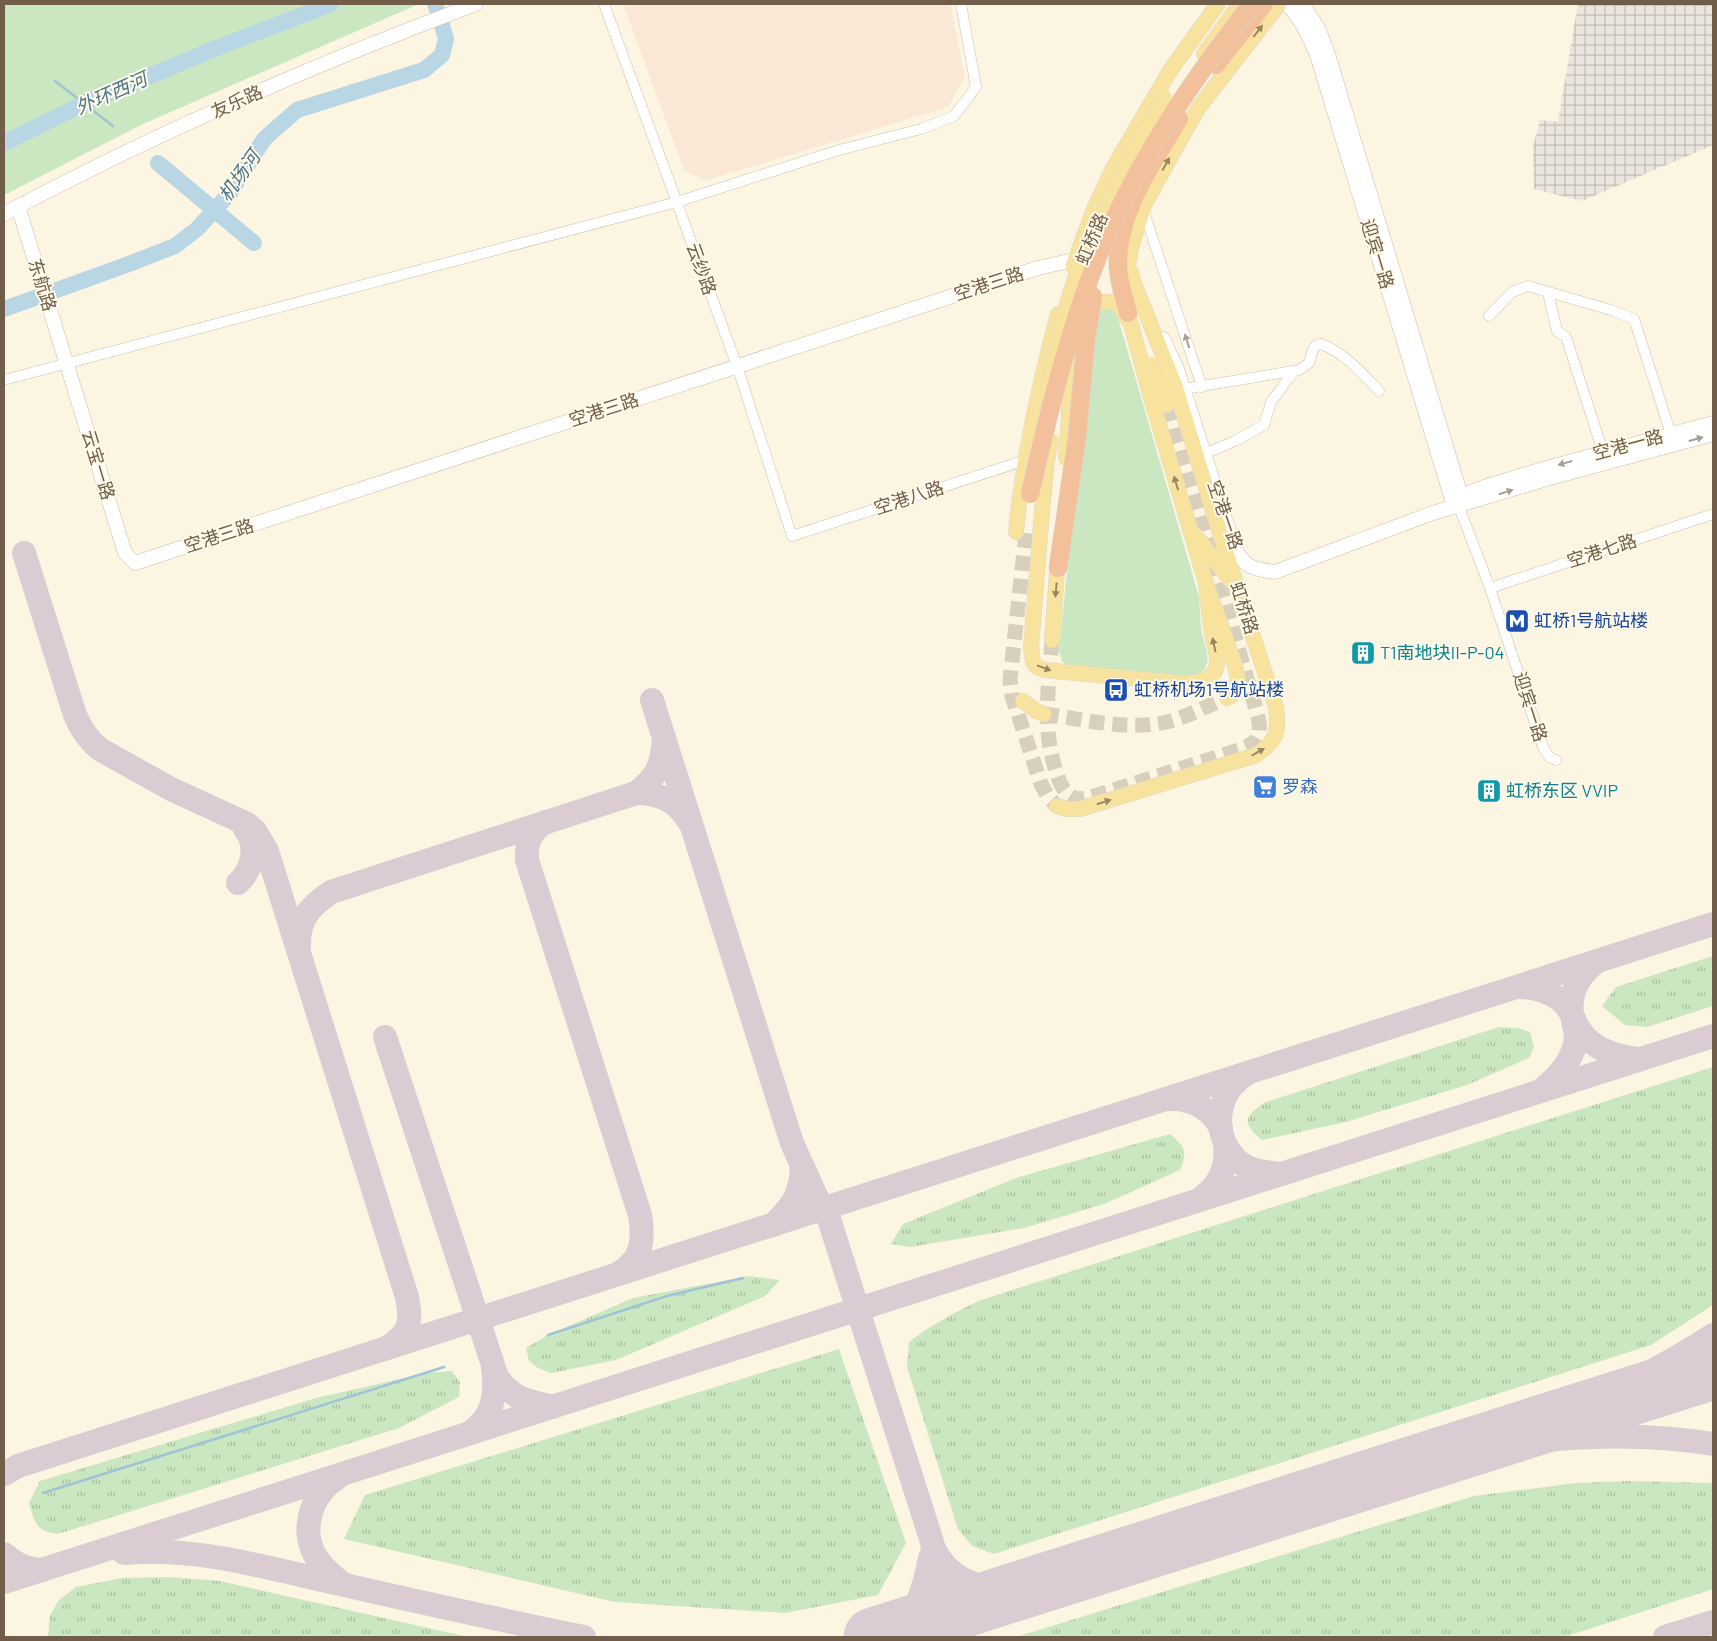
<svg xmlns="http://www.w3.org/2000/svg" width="1717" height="1641" viewBox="0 0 1717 1641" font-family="Barlow,'Noto Sans SC',sans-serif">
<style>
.commercial{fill:#fbe7d6}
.industrial{fill:url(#industrial-grid)}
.grass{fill:url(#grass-tufts)}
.green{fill:#cbe7c2}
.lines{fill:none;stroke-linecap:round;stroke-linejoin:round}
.stream{stroke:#9fc4d5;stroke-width:2.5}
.river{stroke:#b8d6e3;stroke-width:16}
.taxiway{stroke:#daccd2;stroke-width:24}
.runway{stroke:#daccd2;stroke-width:59}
.primary-tunnel{stroke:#d8cfbc;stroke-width:15;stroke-dasharray:15 8;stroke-linecap:butt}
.street-casing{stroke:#cec0ad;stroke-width:11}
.secondary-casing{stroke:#cebfa8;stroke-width:15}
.primary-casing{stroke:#ddd8d4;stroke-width:16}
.highway-casing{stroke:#ddd8d4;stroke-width:19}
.street{stroke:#fff;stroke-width:10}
.secondary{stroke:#fff;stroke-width:14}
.primary{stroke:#f7e39d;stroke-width:15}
.highway{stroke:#f3c09c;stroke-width:18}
.primary-bridge-casing{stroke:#ddd8d4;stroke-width:16;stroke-linecap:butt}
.highway-bridge-casing{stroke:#ddd8d4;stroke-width:19;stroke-linecap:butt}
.primary-bridge{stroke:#f7e39d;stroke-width:15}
.highway-bridge{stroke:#f3c09c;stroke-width:18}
.oneway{fill:#998663}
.oneway2{fill:#aa9e92}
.labels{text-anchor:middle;stroke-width:4;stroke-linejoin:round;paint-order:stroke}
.street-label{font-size:18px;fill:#715e4a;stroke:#fef9e8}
.transit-label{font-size:18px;fill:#164399;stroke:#fef9e8;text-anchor:start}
.culture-label{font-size:18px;fill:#0d838f;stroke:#fef9e8;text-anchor:start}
.shop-label{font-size:18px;fill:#366cbe;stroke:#fef9e8;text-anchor:start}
.water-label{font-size:19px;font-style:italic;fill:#48768a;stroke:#fef9e8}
</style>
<defs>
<pattern id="industrial-grid" width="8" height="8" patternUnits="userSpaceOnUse" patternTransform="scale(1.25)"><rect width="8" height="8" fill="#eae5dd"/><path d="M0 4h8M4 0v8" fill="none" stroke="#c2bdb5"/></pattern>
<pattern id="grass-tufts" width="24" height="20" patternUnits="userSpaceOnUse" patternTransform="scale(1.25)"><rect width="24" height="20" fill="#cbe7c2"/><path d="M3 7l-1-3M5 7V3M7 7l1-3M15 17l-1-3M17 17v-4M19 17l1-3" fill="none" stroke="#a9bea0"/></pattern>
</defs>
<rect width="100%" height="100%" fill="#fbf5e2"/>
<polygon class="commercial" points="623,4 950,4 965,77 948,107 704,181 684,170"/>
<polygon class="industrial" points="1578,4 1713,4 1713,145 1582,201 1534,189 1533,147 1540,120 1558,122"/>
<g class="grass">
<polygon points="1713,956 1713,1006 1647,1027 1625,1025 1602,1006 1616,987"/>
<path d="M1499 1027 1518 1028 1530 1032 1534 1047 1529 1058 1467 1085 1346 1122 1262 1140C1240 1122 1245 1115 1266 1102Z"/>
<path d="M1713 1067V1305L1651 1345 994 1554 972 1546 958 1529 907 1367 909 1342C931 1325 955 1312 981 1300Z"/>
<path d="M1170 1134C1185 1147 1188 1151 1180 1170L1104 1204 1024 1228 910 1247 891 1244 903 1224 1016 1178Z"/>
<polygon points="749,1276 780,1280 765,1296 616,1360 551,1373 538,1368 529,1361 526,1348 548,1335 633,1298"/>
<polygon points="839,1349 906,1543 878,1595 785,1613 615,1602 344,1539 365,1495"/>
<path d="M452 1371 460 1382 459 1397 399 1428 58 1534C35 1531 35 1523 29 1503L40 1481 316 1398 427 1373Z"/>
<polygon points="1627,1481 1713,1483 1713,1589 1564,1637 1016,1637 1474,1496 1576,1483"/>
<polygon points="169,1577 220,1581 468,1637 48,1637 50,1615 59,1600 76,1587 122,1578"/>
</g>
<g class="green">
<polygon points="4,4 419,4 143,124 4,195"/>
<path d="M1114 304 1199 597C1200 607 1200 618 1201 628 1204 648 1217 664 1195 677L1070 668 1062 661 1059 651 1093 311Z"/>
</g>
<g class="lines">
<g class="stream">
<polyline points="55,81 113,126"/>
<polyline points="548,1335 667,1296 743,1278"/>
<polyline points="43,1493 444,1367"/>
</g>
<g class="river">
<polyline points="435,4 438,12"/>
<polyline points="4,143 83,104 219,47 331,4"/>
<polyline points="158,163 254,243"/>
<polyline points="4,309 129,264 175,246 197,229 230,193 264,139 297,110 424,70 442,55 446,39 441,22"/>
</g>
<g class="taxiway">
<path d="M24 553 75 715C82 730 88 740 101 750L171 789 247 824 255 831 267 851 407 1297C412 1324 410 1332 387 1348"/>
<polyline points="652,700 792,1143 822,1209 829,1219 932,1542 936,1577 954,1637"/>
<path d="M636 793C657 777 662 766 664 739"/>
<path d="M545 822C530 832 526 843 527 860L640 1215C644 1239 643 1259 619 1273"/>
<path d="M238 883C253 869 258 845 245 829"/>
<path d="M299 948C298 919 309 907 331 892L636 793C658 793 676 800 688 820"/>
<path d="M1520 987C1541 988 1562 995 1572 1015 1575 1020 1576 1025 1579 1029 1592 1049 1617 1057 1640 1059"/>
<path d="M385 1037 497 1377C512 1399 528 1401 553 1407"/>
<path d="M1245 1075C1214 1095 1212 1138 1239 1162 1251 1171 1266 1172 1280 1174"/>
<path d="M1543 1089C1559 1076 1574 1059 1576 1038 1576 1030 1573 1023 1572 1015 1569 993 1579 975 1596 962"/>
<path d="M1169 1099C1191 1098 1210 1108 1221 1128"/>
<path d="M1199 1200C1219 1186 1228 1168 1225 1144"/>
<path d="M773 1225C793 1205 801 1195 802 1166"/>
<path d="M1544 1424C1603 1397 1659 1370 1713 1335"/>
<path d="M470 1433C493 1417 497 1395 493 1368"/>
<path d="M1424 1462C1518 1438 1617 1429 1713 1444"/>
<polyline points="4,1474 18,1466 1713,924"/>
<path d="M337 1478C310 1495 299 1533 318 1560 325 1569 334 1577 343 1584"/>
<path d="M933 1546C948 1583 986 1591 1021 1590"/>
<path d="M124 1553C194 1546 263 1567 331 1582 415 1601 499 1620 584 1637"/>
<path d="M4 1554C15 1564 27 1570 42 1570"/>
<polyline points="4,1582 1713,1036"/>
<path d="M862 1637C871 1636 882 1635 890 1632 917 1619 925 1585 930 1558"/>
<polyline points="1665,1637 1713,1622"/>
</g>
<polyline class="runway" points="873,1637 1713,1370"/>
<g class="primary-tunnel">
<polyline points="1026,533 1010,680 1012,696 1041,784 1048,797 1057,806"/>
<path d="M1052 640C1049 687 1041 729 1057 774 1060 784 1065 795 1075 798 1083 800 1090 797 1098 795L1236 751C1257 744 1262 738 1258 716L1167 405"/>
<path d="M1044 714C1081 719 1126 730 1162 723 1184 719 1206 706 1227 698"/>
</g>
<defs>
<g id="street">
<polyline points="604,4 737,366 792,536 1026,460"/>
<polyline points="1144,207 1146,218 1202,387"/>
<polyline points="1548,293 1557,331 1566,337 1603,452"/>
<polyline points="1489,316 1512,292 1528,286 1611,310 1634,319 1671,434"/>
<polyline points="4,380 677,202 839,150 921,129 954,116 976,87 961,4"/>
<path d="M1184 389 1299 370 1309 363C1313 354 1310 346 1321 344 1345 353 1363 374 1379 391"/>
<polyline points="1204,454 1235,441 1264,425 1271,402 1294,371"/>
<polyline points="1459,507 1490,588 1543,747 1549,757 1556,760"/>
<polyline points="1490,588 1713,514"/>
</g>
<g id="secondary">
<path d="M1287 4C1302 20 1310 38 1318 58L1452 500 1459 507"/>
<polyline points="1302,4 1318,28 1328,54 1461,496 1459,507"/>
<polyline points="18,206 125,553 135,563 1038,268 1074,260"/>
<path d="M4 214C156 133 315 64 476 4"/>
<path d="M1163 339 1177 369 1233 544C1243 567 1252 569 1275 572L1433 513 1546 479 1713 434"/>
<polyline points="1453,499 1484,487 1543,469 1713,423"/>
</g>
<g id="primary">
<polyline points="1204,54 1240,4"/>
<polyline points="1073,266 1093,212 1112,170 1171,69 1218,4"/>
<path d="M1083 312C1091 302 1103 301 1115 302L1123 310 1128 320"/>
<polyline points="1150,365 1167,405"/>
<path d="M1051 441 1047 460 1043 500 1031 647 1033 662 1037 667 1045 670 1179 683C1194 684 1218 681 1217 660 1217 651 1213 642 1212 633 1209 617 1208 600 1206 583"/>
<polyline points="1066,458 1074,338"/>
<path d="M1016 532C1023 458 1039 385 1058 314"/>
<polyline points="1195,535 1232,582"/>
<polyline points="1052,640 1058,558"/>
<polyline points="1227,698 1232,695 1236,690 1238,680 1235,665 1206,583 1150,394 1128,313 1126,289 1127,273 1131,248 1144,205 1180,140 1199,107 1279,4"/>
<polyline points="1023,701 1036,711 1044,714"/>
<path d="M1057 806 1067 809H1080L1256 755C1278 740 1279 732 1276 707L1225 550 1175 386 1133 281 1131 272"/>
</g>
<g id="highway">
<polyline points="1216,65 1264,4"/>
<path d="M1128 313C1124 297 1118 280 1118 264 1118 211 1153 163 1179 119"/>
<polyline points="1058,568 1077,437"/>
</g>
</defs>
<use href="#street" class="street-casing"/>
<use href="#secondary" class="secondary-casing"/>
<use href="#primary" class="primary-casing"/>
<use href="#highway" class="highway-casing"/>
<use href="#street" class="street"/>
<use href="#secondary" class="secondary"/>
<use href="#primary" class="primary"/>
<use href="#highway" class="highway"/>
<defs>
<polyline id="primary-bridge" points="1048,389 1067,304 1079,266 1122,173 1164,97"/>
<g id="highway-bridge">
<polyline points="1077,437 1086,339 1093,296"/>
<path d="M1030 494C1050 407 1071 319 1106 237 1143 152 1195 76 1252 4"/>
</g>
</defs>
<use href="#primary-bridge" class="primary-bridge-casing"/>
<use href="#highway-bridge" class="highway-bridge-casing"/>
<use href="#primary-bridge" class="primary-bridge"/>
<use href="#highway-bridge" class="highway-bridge"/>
</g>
<defs><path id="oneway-solid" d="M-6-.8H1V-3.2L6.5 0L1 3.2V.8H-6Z" transform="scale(1.25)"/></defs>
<g class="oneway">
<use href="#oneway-solid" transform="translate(1258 31) rotate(-52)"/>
<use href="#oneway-solid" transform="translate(1166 164) rotate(-61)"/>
<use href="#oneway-solid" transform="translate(1176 483) rotate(-107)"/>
<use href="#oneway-solid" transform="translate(1056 590) rotate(95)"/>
<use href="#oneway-solid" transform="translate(1214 645) rotate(-102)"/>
<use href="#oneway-solid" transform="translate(1044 668) rotate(20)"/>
<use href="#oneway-solid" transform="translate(1258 752) rotate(-30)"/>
<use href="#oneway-solid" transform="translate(1104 802) rotate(-17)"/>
</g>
<g class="oneway2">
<use href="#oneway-solid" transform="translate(1187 341) rotate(-108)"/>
<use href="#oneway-solid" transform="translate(1696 439) rotate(-15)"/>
<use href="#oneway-solid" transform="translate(1565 463) rotate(164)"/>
<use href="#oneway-solid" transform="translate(1506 492) rotate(-18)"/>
</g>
<defs>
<symbol id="metro-square" viewBox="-11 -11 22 22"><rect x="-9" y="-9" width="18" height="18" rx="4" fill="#1a4fb4" stroke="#fef9e8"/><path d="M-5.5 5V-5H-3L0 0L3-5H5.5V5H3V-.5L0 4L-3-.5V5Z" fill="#fff"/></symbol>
<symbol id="building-square" viewBox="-11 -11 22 22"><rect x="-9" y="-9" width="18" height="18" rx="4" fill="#0f9aa8" stroke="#fef9e8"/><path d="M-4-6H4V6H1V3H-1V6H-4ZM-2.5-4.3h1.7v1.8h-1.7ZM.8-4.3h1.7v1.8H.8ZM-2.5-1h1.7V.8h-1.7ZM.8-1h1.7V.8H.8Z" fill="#fff"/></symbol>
<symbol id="bus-square" viewBox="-11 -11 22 22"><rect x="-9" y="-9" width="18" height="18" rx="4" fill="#1a4fb4" stroke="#fef9e8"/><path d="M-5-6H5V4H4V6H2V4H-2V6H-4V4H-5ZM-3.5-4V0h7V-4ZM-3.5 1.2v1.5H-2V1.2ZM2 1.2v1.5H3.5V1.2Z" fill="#fff"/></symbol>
<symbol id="supermarket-square" viewBox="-11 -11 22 22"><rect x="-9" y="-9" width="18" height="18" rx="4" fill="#3f7fe0" stroke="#fef9e8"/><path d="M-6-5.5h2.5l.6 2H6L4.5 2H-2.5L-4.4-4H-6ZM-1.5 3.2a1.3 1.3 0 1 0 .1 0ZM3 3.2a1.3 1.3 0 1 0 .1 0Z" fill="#fff"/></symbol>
</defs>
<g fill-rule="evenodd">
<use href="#metro-square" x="1503" y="607" width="28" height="28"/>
<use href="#building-square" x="1349" y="639" width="28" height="28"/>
<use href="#bus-square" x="1102" y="676" width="28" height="28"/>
<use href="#supermarket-square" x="1251" y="773" width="28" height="28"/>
<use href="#building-square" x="1475" y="777" width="28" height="28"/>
</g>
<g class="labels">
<g class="street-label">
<text transform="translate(237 102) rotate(-24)" y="6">友乐路</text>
<text transform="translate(1092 239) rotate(-67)" y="6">虹桥路</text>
<text transform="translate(1377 254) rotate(73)" y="6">迎宾一路</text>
<text transform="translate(701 269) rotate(70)" y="6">云纱路</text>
<text transform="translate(989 284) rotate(-18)" y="6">空港三路</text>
<text transform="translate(42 285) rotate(73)" y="6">东航路</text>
<text transform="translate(604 410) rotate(-18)" y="6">空港三路</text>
<text transform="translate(1628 445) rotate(-15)" y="6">空港一路</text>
<text transform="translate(98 465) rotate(73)" y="6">云宝一路</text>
<text transform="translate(909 498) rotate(-18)" y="6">空港八路</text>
<text transform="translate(1225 515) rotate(71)" y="6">空港一路</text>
<text transform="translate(219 536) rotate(-18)" y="6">空港三路</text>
<text transform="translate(1602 551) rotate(-18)" y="6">空港七路</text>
<text transform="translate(1244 608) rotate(72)" y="6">虹桥路</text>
<text transform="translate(1530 707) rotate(72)" y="6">迎宾一路</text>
</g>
<g class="transit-label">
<text x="1534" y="627">虹桥1号航站楼</text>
<text x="1134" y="696">虹桥机场1号航站楼</text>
</g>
<g class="culture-label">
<text x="1380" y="659">T1南地块II-P-04</text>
<text x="1506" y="797">虹桥东区 VVIP</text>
</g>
<g class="shop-label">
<text x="1282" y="793">罗森</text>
</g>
<g class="water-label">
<text transform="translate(111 93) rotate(-24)" y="7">外环西河</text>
<text transform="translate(239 176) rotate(-55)" y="7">机场河</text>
</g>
</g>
<rect width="1717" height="1641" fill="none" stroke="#715e4a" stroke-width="10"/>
</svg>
